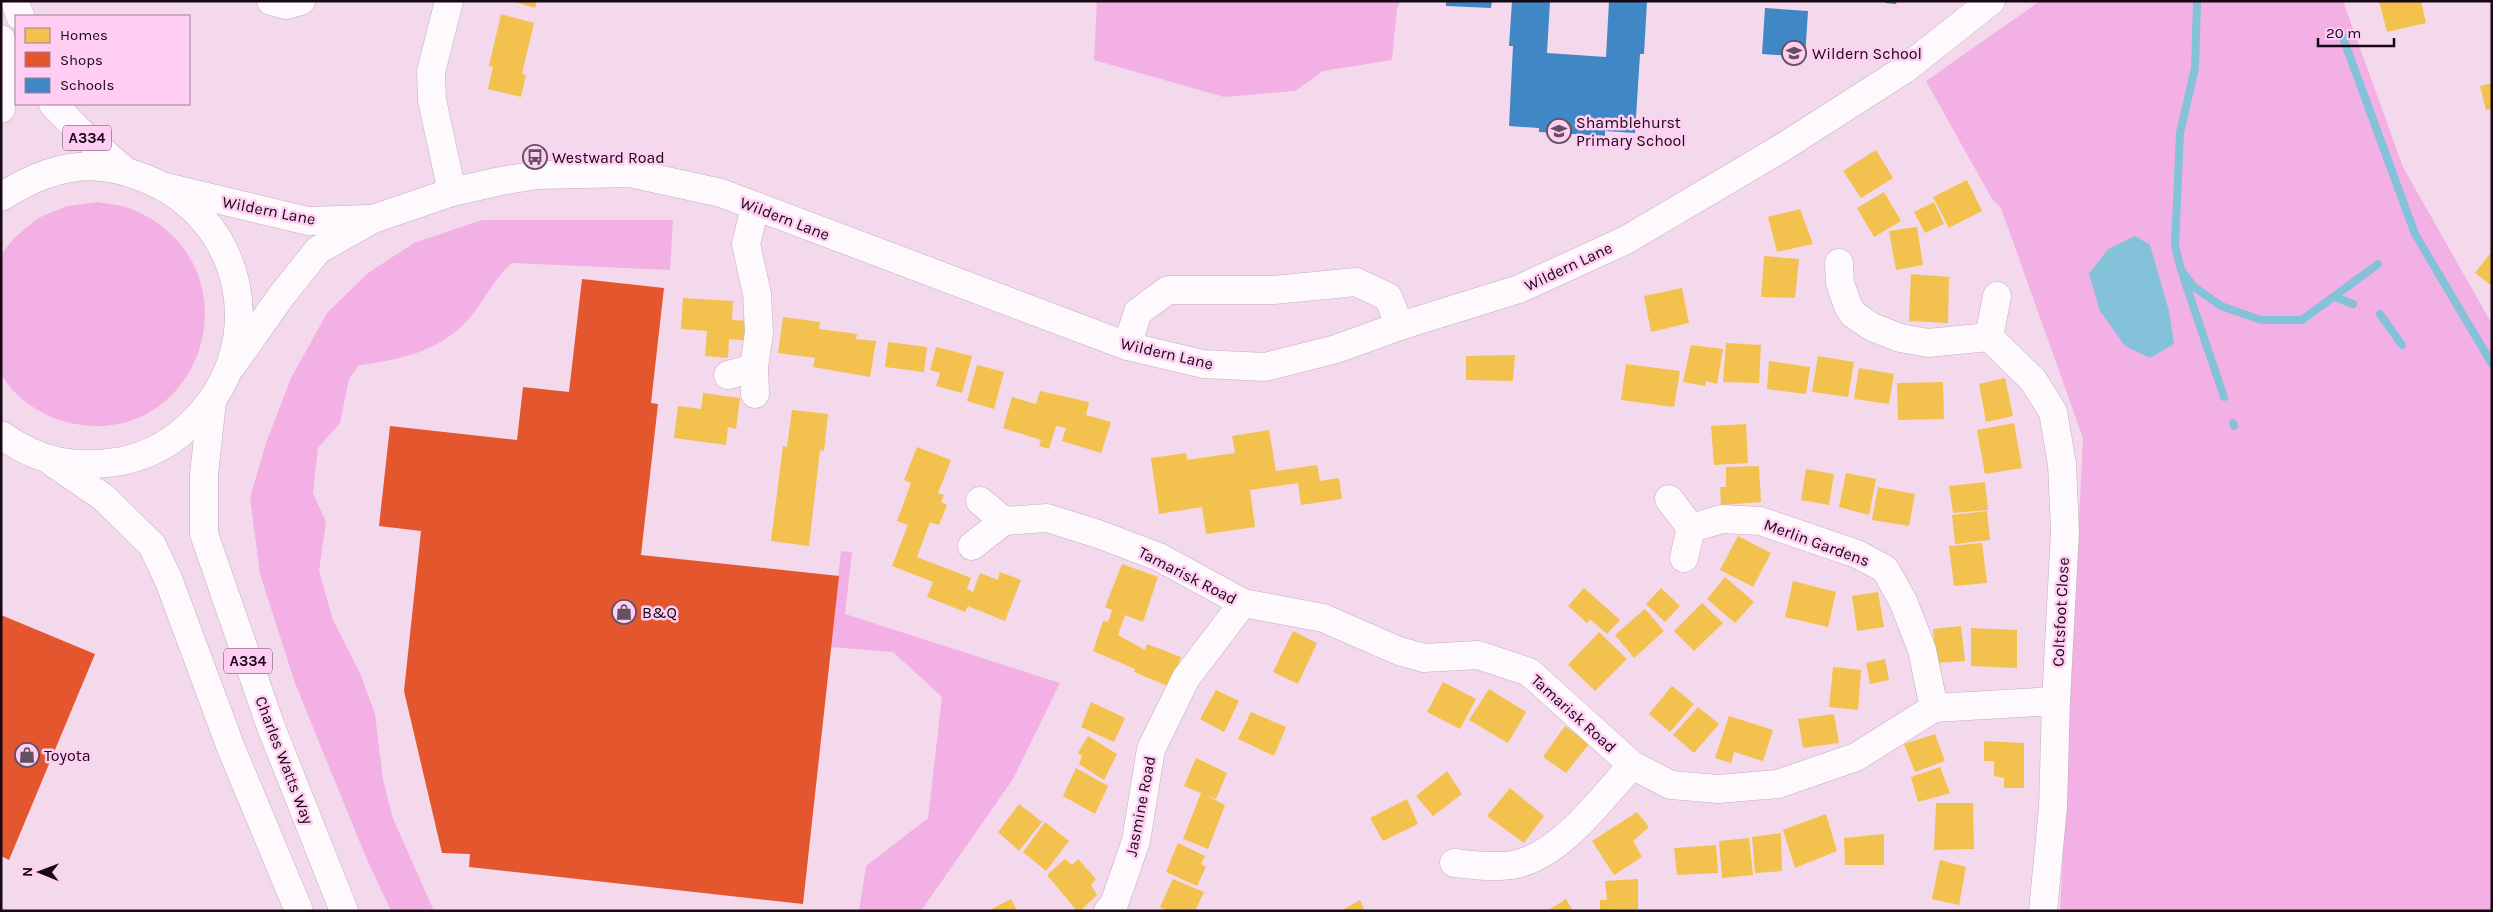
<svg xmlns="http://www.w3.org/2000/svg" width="2493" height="912" viewBox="0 0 2493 912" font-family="Karla,sans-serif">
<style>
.green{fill:#f3b0e4}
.water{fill:#83c2d9}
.homes{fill:#f2c14e}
.shops{fill:#e4572e}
.schools{fill:#3f88c5}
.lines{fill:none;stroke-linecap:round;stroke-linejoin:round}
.stream{stroke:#83c2d9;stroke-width:8}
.minor-casing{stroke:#c2aebd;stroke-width:29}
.major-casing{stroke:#c2aebd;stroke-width:29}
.minor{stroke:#fdf9fc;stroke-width:28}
.major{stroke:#fdf9fc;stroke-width:28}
.labels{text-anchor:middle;stroke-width:5;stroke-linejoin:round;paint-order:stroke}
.shield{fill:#ffcef2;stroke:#5d4357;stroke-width:1}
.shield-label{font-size:15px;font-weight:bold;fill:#170814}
.poi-label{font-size:16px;fill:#170814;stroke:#ffcef2;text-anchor:start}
.street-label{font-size:16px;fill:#170814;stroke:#ffcef2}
</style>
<rect width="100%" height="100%" fill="#f4d9ed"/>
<g class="green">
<polygon points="1097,1 1401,1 1397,8 1392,60 1323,71 1295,91 1224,97 1094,60"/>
<polygon points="2040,1 2343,1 2403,167 2492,324 2492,911 2060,911 2083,438 2001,208 1992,199 1926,81"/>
<path d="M98 202C109 204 122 205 132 209 265 266 200 456 66 422 40 415 15 398 1 374V255L14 238 38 218 67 206Z"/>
<path d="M482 220H673L670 270 512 263C491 281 483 305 465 323 437 352 396 361 359 365L349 379 340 423 318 448 313 493 326 522 319 571 333 620 360 673 375 714 383 779 392 816 434 911H391L365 855 295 683 260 574 250 498 266 443 291 378 327 313 368 273 414 243Z"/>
<polygon points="841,551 852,552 845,614 1060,683 1013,779 921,911 859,911 866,866 928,818 942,697 893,652 830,647"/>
</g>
<polygon class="water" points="2135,236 2150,245 2169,311 2174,344 2150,358 2125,346 2100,311 2089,274 2108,249"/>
<g class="homes">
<polygon points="512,1 537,1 535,8"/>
<polygon points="2379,1 2421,1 2426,23 2387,32"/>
<polygon points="501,14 534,23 522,74 526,75 521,97 488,89 493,67 489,66"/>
<polygon points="2492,83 2492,109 2486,110 2480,86"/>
<polygon points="1876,150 1893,178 1861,198 1843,171"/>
<polygon points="1967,180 1982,211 1949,228 1933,197"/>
<polygon points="1884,192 1901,221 1874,237 1857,208"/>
<polygon points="1934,202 1944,224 1925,233 1914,212"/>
<polygon points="1800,209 1813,244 1777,252 1768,217"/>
<polygon points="1917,227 1923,265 1896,270 1889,231"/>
<polygon points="2492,251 2492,286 2475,273"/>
<polygon points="1764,256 1799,259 1795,298 1761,297"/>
<polygon points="1911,274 1949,277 1948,323 1909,321"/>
<polygon points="1682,288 1689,323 1651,332 1644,296"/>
<polygon points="683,298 733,301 732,320 750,321 749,341 729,339 728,358 705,356 707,331 681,329"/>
<polygon points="783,317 820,322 819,329 857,334 856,339 876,341 870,377 813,367 815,358 778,353"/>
<polygon points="888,342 927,347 924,372 885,367"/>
<polygon points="1726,343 1761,345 1759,383 1723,382"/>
<polygon points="1691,345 1723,349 1717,384 1706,381 1705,386 1683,382"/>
<polygon points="936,347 972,356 962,393 936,386 940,373 930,370"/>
<polygon points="1515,355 1513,381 1466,380 1466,356"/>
<polygon points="1818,356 1854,362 1848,397 1812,392"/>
<polygon points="1769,361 1810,367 1806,394 1767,389"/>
<polygon points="1626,364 1680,371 1674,407 1621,400"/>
<polygon points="977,365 1004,372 994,409 967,401"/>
<polygon points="1859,368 1894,374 1889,404 1854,399"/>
<polygon points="2005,378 2013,416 1986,422 1979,384"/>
<polygon points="1943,382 1944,419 1898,420 1897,383"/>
<polygon points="1040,391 1089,402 1086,415 1111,422 1101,453 1062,441 1066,428 1056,426 1049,449 1039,446 1041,440 1003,428 1012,397 1036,404"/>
<polygon points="703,393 740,398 736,429 728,427 726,445 674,438 678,406 701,409"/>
<polygon points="792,410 828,414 824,451 820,450 809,546 771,541 783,446 787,447"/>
<polygon points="2014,423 2022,468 1985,474 1977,430"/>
<polygon points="1746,424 1748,463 1714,465 1711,426"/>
<polygon points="1269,430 1276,471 1317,465 1320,481 1339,478 1342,499 1301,505 1298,483 1250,490 1255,527 1206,534 1202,507 1159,514 1151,458 1186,453 1187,460 1235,453 1232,436"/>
<polygon points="917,447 951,460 938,493 944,495 941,502 947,505 939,525 930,522 917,557 971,578 967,589 973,592 980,573 998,580 1000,572 1021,580 1005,621 968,606 965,612 927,597 933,582 892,566 908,525 897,521 911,483 904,480"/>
<polygon points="1759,466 1761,502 1721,505 1720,487 1726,487 1726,467"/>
<polygon points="1806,469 1834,474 1829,505 1801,500"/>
<polygon points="1846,473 1876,479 1869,515 1839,507"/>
<polygon points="1985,482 1988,510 1953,513 1949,486"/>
<polygon points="1878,487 1915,494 1909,526 1872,520"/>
<polygon points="1987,511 1990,540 1955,544 1952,515"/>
<polygon points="1738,536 1771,553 1753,587 1720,570"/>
<polygon points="1982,543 1987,583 1954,586 1949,546"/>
<polygon points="1122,564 1158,577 1143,622 1125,615 1118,635 1145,650 1147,644 1181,657 1170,687 1134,672 1135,669 1093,651 1103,621 1108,622 1112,610 1105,607"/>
<polygon points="1725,577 1754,602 1735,623 1707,599"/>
<polygon points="1793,581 1836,592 1828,627 1785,617"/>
<polygon points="1584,588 1620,620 1607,634 1590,619 1587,623 1568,606"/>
<polygon points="1661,588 1680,606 1665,622 1646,604"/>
<polygon points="1878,592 1884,627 1857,631 1852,596"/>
<polygon points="1702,603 1723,623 1694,651 1674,631"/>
<polygon points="1645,609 1664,631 1634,658 1615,635"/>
<polygon points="1961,626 1965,661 1936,663 1933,629"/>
<polygon points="1971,628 2017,630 2017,668 1971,666"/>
<polygon points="1293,631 1317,643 1298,684 1273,672"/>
<polygon points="1599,632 1627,659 1595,691 1568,665"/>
<polygon points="1885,659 1889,680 1870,684 1866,663"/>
<polygon points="1833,667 1861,670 1858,710 1829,707"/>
<polygon points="1443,682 1476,699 1460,729 1427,712"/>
<polygon points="1672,686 1694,704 1670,732 1649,714"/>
<polygon points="1489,689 1526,712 1508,743 1469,720"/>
<polygon points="1216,690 1239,701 1224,732 1200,719"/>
<polygon points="1091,702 1125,718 1114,742 1081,727"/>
<polygon points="1698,707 1719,724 1694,753 1673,735"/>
<polygon points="1251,712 1286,727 1274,756 1238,739"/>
<polygon points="1834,714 1839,743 1803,748 1798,719"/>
<polygon points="1729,716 1773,730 1763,761 1734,752 1731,763 1715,758"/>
<polygon points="1565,726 1589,744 1566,773 1543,757"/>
<polygon points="1935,734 1945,761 1915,772 1904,744"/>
<polygon points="1088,736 1117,754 1104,780 1079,764 1082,756 1078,753"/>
<polygon points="1984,741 2024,743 2024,788 2004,788 2004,778 1994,776 1994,761 1984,761"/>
<polygon points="1196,758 1227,773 1216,799 1206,795 1225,805 1208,849 1183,839 1201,793 1184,786"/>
<polygon points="1940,767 1950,793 1918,802 1911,777"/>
<polygon points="1076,768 1108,786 1095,814 1063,796"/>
<polygon points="1447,771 1462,794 1433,816 1416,796"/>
<polygon points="1510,788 1544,816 1524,843 1487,816"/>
<polygon points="1407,799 1418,824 1383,841 1370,818"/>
<polygon points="1936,803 1973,803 1974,849 1934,850"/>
<polygon points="1019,804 1042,822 1019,851 998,832"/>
<polygon points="1637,812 1649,827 1633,841 1642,857 1614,875 1592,841"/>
<polygon points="1826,814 1837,851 1795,868 1783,830"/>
<polygon points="1045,822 1069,841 1046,871 1023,852"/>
<polygon points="1781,833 1782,871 1755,873 1752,837"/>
<polygon points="1884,834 1884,865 1845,865 1844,838"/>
<polygon points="1749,838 1753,875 1722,878 1719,841"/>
<polygon points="1178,843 1205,856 1201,864 1206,867 1197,886 1166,872"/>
<polygon points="1716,845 1718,873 1677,875 1674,848"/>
<polygon points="1065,859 1072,865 1078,859 1096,879 1091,885 1097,895 1080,911 1077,911 1047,875"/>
<polygon points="1940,860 1966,867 1959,905 1932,899"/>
<polygon points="1173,879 1204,892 1195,911 1168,911 1160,907"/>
<polygon points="1638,879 1638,909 1600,910 1600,900 1607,900 1605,881"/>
<polygon points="1011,899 1017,911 988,911"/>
<polygon points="1566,899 1573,911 1547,911"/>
<polygon points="1360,900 1365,911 1341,911"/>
</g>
<g class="shops">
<polygon points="582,279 664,288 651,403 658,404 641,555 839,576 803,904 469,867 470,854 442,853 404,691 421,531 379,526 390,426 517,440 523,387 569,392"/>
<polygon points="1,615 95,654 9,860 1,856"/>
</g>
<g class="schools">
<polygon points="1446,1 1492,1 1491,8 1446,6"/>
<polygon points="1512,1 1550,1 1547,53 1606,57 1609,1 1647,1 1644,54 1640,54 1635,133 1605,131 1605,136 1539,132 1539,128 1509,126 1513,46 1509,46"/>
<polygon points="1885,1 1897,1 1896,4 1885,3"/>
<polygon points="1765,8 1808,11 1805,57 1762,54"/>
</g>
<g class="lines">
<g class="stream">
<polyline points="2197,1 2195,68 2180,133 2175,246 2181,270 2194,287 2221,306 2261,320 2302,320 2378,264"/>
<polyline points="2342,35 2415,234 2492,364"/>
<polyline points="2183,276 2224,397"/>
<polyline points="2335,297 2353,304"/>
<polyline points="2380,314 2402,345"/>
<polyline points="2233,423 2234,426"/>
</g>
<defs>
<g id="minor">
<polyline points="271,1 286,5 301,1"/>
<polyline points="449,1 431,72 432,100 452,192"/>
<polyline points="166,187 308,221 368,219"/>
<polyline points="755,207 746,244 757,294 759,332 754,368 755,394"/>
<polyline points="1839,263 1840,283 1848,306 1853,314 1872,327 1900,338 1928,343 1989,337 2033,380 2053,412 2062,464 2065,531 2056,701 2053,807 2043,911"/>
<polyline points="1989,337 1997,296"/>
<polyline points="1127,346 1138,312 1168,290 1274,290 1356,282 1388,297 1400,326"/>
<polyline points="231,367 282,295 318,250 373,219 452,192 501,181 537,175 630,173 721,193 1127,346 1203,364 1265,367 1336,349 1400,326 1519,289 1626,240 1780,149 1905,69 1991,1"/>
<polyline points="728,375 754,368"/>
<polyline points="1669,499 1691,528"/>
<polyline points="980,501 1004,521"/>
<polyline points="972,546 1004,521 1047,518 1098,534 1159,557 1243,603 1323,618 1399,651 1424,658 1478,655 1529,672 1632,765 1671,785 1718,789 1778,784 1856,757 1934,708 2056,701"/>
<polyline points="1684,558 1691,528 1722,519 1760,521 1857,554 1885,569 1903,601 1922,650 1934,708"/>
<path d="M1454 863C1473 865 1492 868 1512 865 1560 857 1601 799 1632 765"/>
<polyline points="1108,911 1114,904 1136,841 1151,749 1186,678 1243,603"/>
</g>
<g id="major">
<polyline points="15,1 20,16"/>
<polyline points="1,39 5,55 1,109"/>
<polyline points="53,104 77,129 124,170"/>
<path d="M1 197C25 182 49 170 78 167 100 164 124 170 144 178 244 217 271 342 196 419 176 440 151 455 122 461 75 469 41 463 1 435"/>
<polyline points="212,402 204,474 204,534 271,727 344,911"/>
<polyline points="53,463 103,497 152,545 169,581 231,748 299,911"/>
</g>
</defs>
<use href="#minor" class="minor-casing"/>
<use href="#major" class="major-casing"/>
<use href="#minor" class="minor"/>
<use href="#major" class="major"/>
</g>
<defs>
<symbol id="school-ring" viewBox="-11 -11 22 22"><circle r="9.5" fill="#ffcef2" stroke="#645160" stroke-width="1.5"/><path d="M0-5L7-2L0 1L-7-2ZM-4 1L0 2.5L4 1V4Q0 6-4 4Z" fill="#645160"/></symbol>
<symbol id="bus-ring" viewBox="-11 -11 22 22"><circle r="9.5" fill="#ffcef2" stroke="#645160" stroke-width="1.5"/><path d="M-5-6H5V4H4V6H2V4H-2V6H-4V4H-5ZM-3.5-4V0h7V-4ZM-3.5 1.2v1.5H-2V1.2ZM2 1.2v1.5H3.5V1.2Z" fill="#645160"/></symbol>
<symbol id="shop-ring" viewBox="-11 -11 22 22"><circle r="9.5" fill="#ffcef2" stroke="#645160" stroke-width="1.5"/><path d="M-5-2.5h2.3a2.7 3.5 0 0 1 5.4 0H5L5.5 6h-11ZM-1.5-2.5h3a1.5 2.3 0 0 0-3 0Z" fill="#645160"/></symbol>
</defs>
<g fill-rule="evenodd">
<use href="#school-ring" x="1780" y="39" width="28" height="28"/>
<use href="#school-ring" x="1545" y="117" width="28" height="28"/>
<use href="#bus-ring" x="521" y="143" width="28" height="28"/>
<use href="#shop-ring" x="610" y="598" width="28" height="28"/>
<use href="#shop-ring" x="13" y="741" width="28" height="28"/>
</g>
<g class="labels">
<g class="shield">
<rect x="63" y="125.5" width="48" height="25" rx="4"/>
<rect x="224" y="648.5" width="48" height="25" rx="4"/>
</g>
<g class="shield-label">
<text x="87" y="143">A334</text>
<text x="248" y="666">A334</text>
</g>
<g class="poi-label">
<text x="1812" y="59">Wildern School</text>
<text x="1576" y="128">Shamblehurst<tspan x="1576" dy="18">Primary School</tspan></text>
<text x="552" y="163">Westward Road</text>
<text x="642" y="618">B&amp;Q</text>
<text x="44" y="761">Toyota</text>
</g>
<g class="street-label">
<text transform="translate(269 210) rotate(11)" y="6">Wildern Lane</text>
<text transform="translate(785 218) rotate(21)" y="6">Wildern Lane</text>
<text transform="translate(1568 266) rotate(-25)" y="6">Wildern Lane</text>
<text transform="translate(1167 353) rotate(13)" y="6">Wildern Lane</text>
<text transform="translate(1817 542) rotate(20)" y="6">Merlin Gardens</text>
<text transform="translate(1188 575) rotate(27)" y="6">Tamarisk Road</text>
<text transform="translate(2060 612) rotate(-87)" y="6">Coltsfoot Close</text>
<text transform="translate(1574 713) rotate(42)" y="6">Tamarisk Road</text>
<text transform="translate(285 760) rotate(69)" y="6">Charles Watts Way</text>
<text transform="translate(1140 806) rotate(-79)" y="6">Jasmine Road</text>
</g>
</g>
<rect width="2493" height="912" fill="none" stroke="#170814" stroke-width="5"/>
<rect x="15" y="15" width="175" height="90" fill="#ffcef2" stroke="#a27f99"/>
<rect x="25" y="28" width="25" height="15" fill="#f2c14e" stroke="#a27f99"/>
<text x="60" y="40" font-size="15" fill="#170814">Homes</text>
<rect x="25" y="52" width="25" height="15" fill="#e4572e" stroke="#a27f99"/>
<text x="60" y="65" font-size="15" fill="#170814">Shops</text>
<rect x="25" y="78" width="25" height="15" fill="#3f88c5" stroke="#a27f99"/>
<text x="60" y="90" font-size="15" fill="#170814">Schools</text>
<g transform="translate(40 872) rotate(271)" stroke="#ffcef2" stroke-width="4" paint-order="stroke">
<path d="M0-4L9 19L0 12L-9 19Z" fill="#170814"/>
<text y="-8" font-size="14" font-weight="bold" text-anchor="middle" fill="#170814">N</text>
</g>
<path d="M2318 38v8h76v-8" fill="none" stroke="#170814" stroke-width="2.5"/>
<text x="2326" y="38" font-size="15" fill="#170814" stroke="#ffcef2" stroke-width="4" paint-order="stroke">20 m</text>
</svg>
